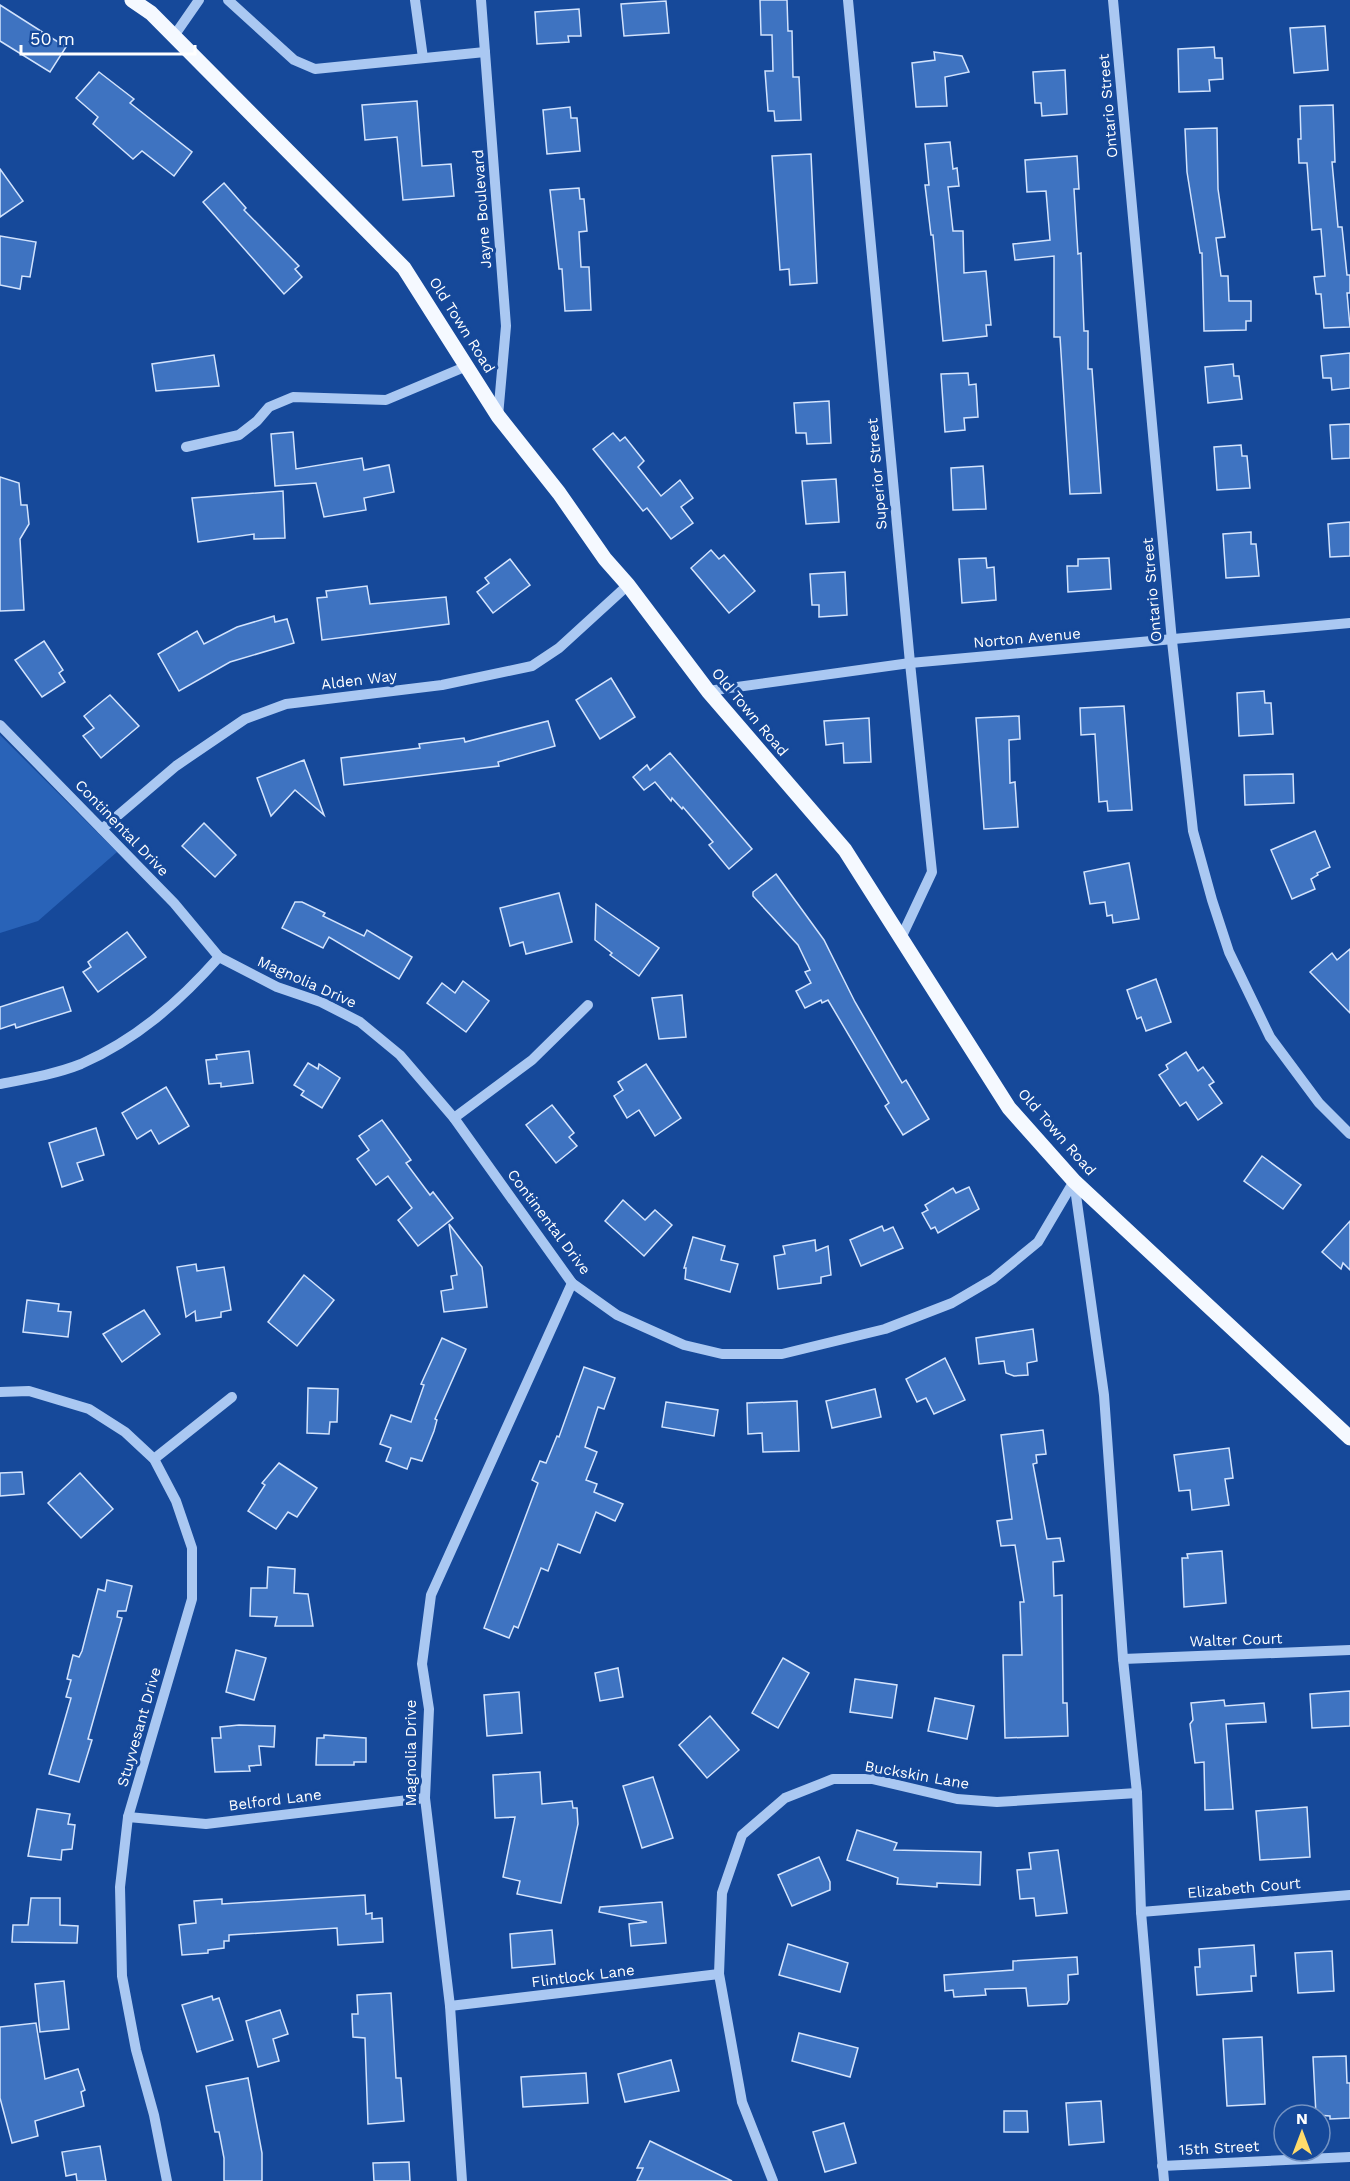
<svg xmlns="http://www.w3.org/2000/svg" width="1350" height="2181" viewBox="0 0 1350 2181" font-family="'Work Sans',sans-serif">
<style>
.green{fill:#2963b8}
.building{fill:#3e73c1;stroke:#d2e3fd;stroke-width:1.5}
.lines{fill:none;stroke-linecap:round;stroke-linejoin:round}
.minor{stroke:#aac8f2;stroke-width:10}
.major{stroke:#f5f9ff;stroke-width:15}
.labels{text-anchor:middle;stroke-width:6;stroke-linejoin:round;paint-order:stroke}
.street-label{font-size:15px;fill:#fff;stroke:#16499a}
</style>
<rect width="100%" height="100%" fill="#16499a"/>
<polygon class="green" points="0,735 117,852 38,921 0,933"/>
<g class="building">
<polygon points="760,0 787,0 788,31 792,31 793,77 799,77 801,120 775,121 774,111 768,111 765,71 773,71 772,35 761,35"/>
<polygon points="666,1 669,33 624,36 621,4"/>
<polygon points="0,5 66,47 50,72 0,41"/>
<polygon points="579,9 581,36 568,36 569,42 537,44 535,12"/>
<polygon points="1325,26 1328,70 1294,73 1290,28"/>
<polygon points="1214,47 1215,58 1222,58 1223,79 1209,80 1210,91 1179,92 1178,49"/>
<polygon points="934,52 962,56 969,72 945,77 947,106 916,107 912,63 935,60"/>
<polygon points="1065,70 1067,114 1042,116 1041,103 1035,103 1033,72"/>
<polygon points="99,72 134,99 130,103 192,152 174,176 142,151 133,159 93,124 98,117 76,98"/>
<polygon points="417,101 422,166 451,164 454,196 403,200 397,137 365,140 362,105"/>
<polygon points="1333,105 1335,162 1332,162 1338,227 1342,227 1347,275 1350,275 1350,293 1347,293 1350,327 1324,328 1321,294 1316,294 1314,277 1325,276 1321,229 1312,230 1307,163 1299,163 1298,139 1301,139 1300,106"/>
<polygon points="570,107 571,118 577,118 580,151 547,154 543,110"/>
<polygon points="1217,128 1218,189 1225,237 1216,238 1221,276 1228,276 1229,301 1251,301 1251,321 1246,321 1246,330 1204,331 1202,253 1200,253 1187,172 1185,129"/>
<polygon points="950,142 953,169 957,168 959,186 948,187 953,231 963,231 964,273 986,271 991,325 986,325 987,336 943,341 933,235 931,235 925,185 929,185 925,144"/>
<polygon points="811,154 817,283 790,285 789,269 780,270 772,156"/>
<polygon points="1077,156 1079,189 1074,189 1078,254 1081,253 1084,331 1088,331 1088,369 1092,369 1101,493 1070,494 1060,337 1054,337 1054,256 1015,260 1013,244 1050,240 1046,191 1027,192 1025,160"/>
<polygon points="0,169 23,201 0,217"/>
<polygon points="224,183 246,208 244,210 299,266 295,269 302,277 284,294 203,202"/>
<polygon points="579,188 580,199 584,199 587,231 579,232 581,267 589,267 591,310 565,311 562,269 559,269 550,190"/>
<polygon points="0,236 36,242 30,277 22,276 20,289 0,285"/>
<polygon points="1350,353 1350,388 1332,390 1331,378 1323,378 1321,356"/>
<polygon points="214,355 219,386 156,391 152,364"/>
<polygon points="1233,364 1234,376 1239,376 1242,399 1208,403 1205,367"/>
<polygon points="968,373 969,385 976,384 978,417 964,418 965,430 945,432 941,374"/>
<polygon points="829,401 831,443 807,444 806,433 796,433 794,403"/>
<polygon points="1350,424 1350,458 1332,459 1330,425"/>
<polygon points="293,432 296,469 362,458 364,470 389,465 394,492 364,498 366,510 324,517 316,483 275,486 271,434"/>
<polygon points="613,433 620,441 625,437 644,461 638,467 661,496 680,480 693,498 681,507 693,523 671,539 647,508 643,511 593,449"/>
<polygon points="1241,445 1242,456 1247,456 1250,488 1217,490 1214,447"/>
<polygon points="983,466 986,509 953,510 951,468"/>
<polygon points="0,477 19,483 21,505 27,505 29,524 20,539 24,610 0,611"/>
<polygon points="836,479 839,522 806,524 802,481"/>
<polygon points="283,491 285,538 254,539 254,534 198,542 192,498"/>
<polygon points="1350,522 1350,556 1330,557 1328,524"/>
<polygon points="1251,532 1251,544 1256,544 1259,576 1226,578 1223,534"/>
<polygon points="711,550 719,559 724,555 755,591 729,613 691,568"/>
<polygon points="986,558 987,568 994,567 996,600 962,603 959,559"/>
<polygon points="1109,558 1111,589 1068,592 1067,566 1078,566 1078,559"/>
<polygon points="510,559 530,585 493,613 477,592 489,583 485,578"/>
<polygon points="845,572 847,615 819,617 819,605 812,605 810,574"/>
<polygon points="367,586 370,604 446,597 449,624 322,640 317,598 327,597 326,591"/>
<polygon points="274,616 275,622 287,619 294,643 230,662 179,691 158,654 197,631 204,644 237,627"/>
<polygon points="44,641 63,670 59,673 65,682 42,697 15,660"/>
<polygon points="611,678 635,717 600,739 576,700"/>
<polygon points="1264,691 1265,703 1271,703 1273,734 1239,736 1237,693"/>
<polygon points="110,695 139,726 101,758 83,736 94,728 84,716"/>
<polygon points="1124,706 1132,810 1108,811 1107,801 1099,802 1095,734 1081,735 1080,708"/>
<polygon points="1019,716 1020,739 1009,740 1010,783 1015,782 1018,827 984,829 976,718"/>
<polygon points="869,718 871,762 844,763 843,743 826,745 824,721"/>
<polygon points="548,721 555,746 498,762 499,766 344,785 341,758 420,748 419,744 464,738 465,742"/>
<polygon points="670,753 752,849 729,869 709,845 713,842 683,807 682,809 672,798 671,801 655,782 644,790 633,777 647,765 650,770"/>
<polygon points="304,760 324,815 295,790 271,816 257,778"/>
<polygon points="1293,774 1294,803 1245,805 1244,775"/>
<polygon points="204,823 236,855 215,877 182,846"/>
<polygon points="1315,831 1330,867 1317,873 1318,875 1311,879 1315,889 1292,899 1271,850"/>
<polygon points="1129,863 1139,919 1113,923 1112,915 1107,916 1105,902 1090,904 1084,872"/>
<polygon points="776,874 824,940 855,1002 902,1083 906,1080 929,1119 903,1135 885,1106 889,1103 828,1000 822,1003 821,1000 805,1008 796,991 811,983 805,972 810,970 798,945 753,896 753,892"/>
<polygon points="559,893 572,942 526,954 523,942 510,946 500,908"/>
<polygon points="295,902 302,902 325,913 323,916 364,936 367,930 412,957 399,979 329,937 323,948 282,928"/>
<polygon points="596,904 659,948 639,976 610,955 612,953 595,940"/>
<polygon points="127,932 146,957 98,992 83,972 91,967 88,962"/>
<polygon points="1350,949 1350,1013 1310,972 1332,953 1337,960"/>
<polygon points="1156,979 1171,1022 1146,1031 1141,1017 1137,1019 1127,990"/>
<polygon points="463,981 489,1001 466,1032 427,1003 442,983 455,993"/>
<polygon points="63,987 71,1011 16,1028 15,1024 0,1029 0,1007"/>
<polygon points="682,995 686,1037 659,1039 652,998"/>
<polygon points="249,1051 253,1083 221,1087 221,1083 209,1084 206,1060 217,1059 216,1055"/>
<polygon points="1186,1052 1198,1071 1203,1067 1214,1082 1209,1085 1222,1103 1198,1120 1186,1102 1180,1106 1159,1075 1168,1069 1166,1065"/>
<polygon points="308,1063 318,1069 319,1064 340,1078 322,1108 301,1095 304,1091 294,1085"/>
<polygon points="646,1064 681,1118 655,1136 639,1110 627,1118 614,1096 623,1090 618,1082"/>
<polygon points="166,1087 189,1126 159,1144 151,1130 137,1139 122,1113"/>
<polygon points="552,1105 574,1133 569,1137 577,1146 556,1163 526,1125"/>
<polygon points="382,1120 411,1160 406,1163 430,1195 433,1192 453,1218 418,1246 398,1220 412,1208 388,1176 376,1185 357,1159 369,1150 359,1136"/>
<polygon points="96,1128 104,1155 77,1163 83,1180 62,1187 49,1143"/>
<polygon points="1262,1156 1301,1185 1283,1209 1244,1181"/>
<polygon points="969,1187 979,1209 938,1233 935,1227 931,1229 922,1213 928,1210 925,1205 953,1188 956,1193"/>
<polygon points="623,1200 645,1220 655,1210 672,1225 644,1256 605,1221"/>
<polygon points="1350,1221 1350,1270 1343,1263 1341,1269 1322,1252"/>
<polygon points="449,1224 482,1267 487,1307 444,1312 441,1291 453,1289 451,1276 457,1275"/>
<polygon points="882,1226 884,1231 893,1227 903,1248 861,1266 850,1240"/>
<polygon points="693,1237 725,1246 721,1260 738,1264 730,1292 685,1279 686,1268 684,1268"/>
<polygon points="815,1240 816,1251 828,1246 831,1275 821,1277 821,1283 778,1289 774,1256 785,1254 783,1246"/>
<polygon points="196,1264 197,1271 224,1267 231,1310 221,1312 221,1317 196,1321 195,1311 186,1317 177,1267"/>
<polygon points="304,1275 334,1300 297,1346 268,1322"/>
<polygon points="27,1300 59,1304 58,1311 71,1312 68,1337 23,1332"/>
<polygon points="144,1310 160,1334 122,1362 103,1334"/>
<polygon points="1033,1329 1037,1361 1027,1363 1028,1375 1014,1376 1006,1373 1004,1361 979,1364 976,1338"/>
<polygon points="442,1338 466,1349 435,1419 437,1420 434,1431 422,1461 411,1458 407,1469 386,1461 391,1448 380,1444 391,1415 411,1422 424,1385 421,1384"/>
<polygon points="945,1358 965,1400 934,1414 926,1398 917,1402 906,1379"/>
<polygon points="584,1367 615,1378 604,1409 598,1407 585,1447 597,1452 586,1480 597,1484 594,1492 623,1504 615,1521 596,1512 580,1553 558,1544 548,1571 541,1568 518,1628 514,1626 509,1638 484,1628 538,1483 532,1480 540,1461 546,1463 557,1436 559,1437"/>
<polygon points="308,1388 338,1389 337,1422 330,1422 329,1434 307,1433"/>
<polygon points="875,1389 881,1417 832,1428 826,1401"/>
<polygon points="797,1401 799,1451 763,1452 762,1433 748,1434 747,1403"/>
<polygon points="666,1402 718,1410 714,1436 662,1427"/>
<polygon points="1043,1430 1046,1454 1036,1455 1037,1463 1033,1464 1047,1539 1060,1538 1064,1561 1053,1562 1054,1596 1062,1595 1063,1703 1067,1703 1068,1736 1005,1738 1003,1655 1022,1655 1020,1602 1024,1602 1015,1545 1001,1546 997,1521 1012,1519 1001,1435"/>
<polygon points="1229,1448 1233,1478 1225,1479 1229,1505 1192,1510 1190,1490 1179,1491 1174,1455"/>
<polygon points="279,1463 317,1488 297,1517 288,1512 276,1529 248,1511 265,1485 262,1483"/>
<polygon points="22,1472 24,1494 0,1496 0,1473"/>
<polygon points="80,1473 113,1509 81,1538 48,1503"/>
<polygon points="1222,1551 1226,1603 1184,1607 1182,1558 1188,1558 1187,1554"/>
<polygon points="268,1567 295,1569 294,1593 308,1594 313,1626 275,1626 277,1617 250,1616 251,1588 267,1588"/>
<polygon points="107,1580 132,1586 126,1611 118,1611 117,1617 122,1618 88,1739 92,1740 79,1782 49,1774 71,1698 66,1697 71,1680 67,1679 73,1655 79,1657 82,1651 98,1589 105,1591"/>
<polygon points="236,1650 266,1658 254,1700 226,1692"/>
<polygon points="783,1658 809,1673 778,1728 752,1713"/>
<polygon points="618,1668 623,1697 600,1701 595,1673"/>
<polygon points="855,1679 897,1685 892,1718 850,1712"/>
<polygon points="1350,1691 1350,1726 1312,1728 1310,1694"/>
<polygon points="519,1692 522,1733 487,1736 484,1695"/>
<polygon points="935,1698 974,1706 967,1739 928,1731"/>
<polygon points="1224,1700 1225,1706 1264,1703 1266,1722 1226,1724 1233,1809 1205,1810 1204,1762 1195,1763 1190,1724 1193,1720 1191,1703"/>
<polygon points="710,1716 739,1750 707,1778 679,1745"/>
<polygon points="239,1725 275,1726 274,1747 259,1746 261,1765 249,1766 250,1771 215,1772 212,1738 221,1738 220,1727"/>
<polygon points="324,1735 366,1738 366,1762 354,1762 354,1765 316,1765 317,1738 324,1738"/>
<polygon points="540,1772 542,1804 572,1801 573,1808 577,1808 578,1824 561,1903 517,1894 520,1881 503,1877 515,1817 495,1818 493,1775"/>
<polygon points="653,1777 673,1838 642,1848 623,1786"/>
<polygon points="1307,1807 1310,1857 1260,1860 1256,1811"/>
<polygon points="37,1809 70,1814 68,1824 75,1825 72,1849 62,1850 61,1860 28,1856"/>
<polygon points="857,1830 897,1843 894,1850 981,1852 980,1885 937,1883 937,1887 897,1884 898,1878 847,1860"/>
<polygon points="1058,1850 1067,1913 1036,1916 1034,1898 1020,1899 1017,1870 1031,1869 1029,1853"/>
<polygon points="819,1857 830,1882 830,1890 792,1906 778,1875"/>
<polygon points="365,1895 366,1914 372,1913 372,1919 382,1918 383,1942 338,1945 337,1928 229,1935 229,1941 224,1941 224,1948 208,1950 208,1953 182,1955 179,1925 196,1923 194,1901 222,1899 222,1904"/>
<polygon points="31,1898 60,1898 60,1925 78,1926 77,1943 12,1942 13,1925 28,1925"/>
<polygon points="662,1902 666,1943 631,1946 629,1924 647,1922 599,1912 600,1907"/>
<polygon points="552,1930 555,1964 512,1968 510,1934"/>
<polygon points="788,1944 848,1963 840,1992 779,1975"/>
<polygon points="1254,1945 1256,1976 1251,1976 1252,1991 1197,1995 1195,1967 1200,1967 1199,1949"/>
<polygon points="1332,1951 1334,1991 1298,1993 1295,1953"/>
<polygon points="1077,1957 1078,1974 1068,1975 1069,2000 1067,2004 1028,2006 1026,1988 985,1989 986,1995 954,1997 953,1990 945,1991 944,1975 1013,1970 1013,1961"/>
<polygon points="64,1981 69,2029 40,2032 35,1984"/>
<polygon points="391,1993 396,2078 401,2078 404,2121 368,2124 365,2038 353,2037 352,2014 358,2014 357,1995"/>
<polygon points="212,1996 213,2000 219,1998 233,2040 197,2052 182,2005"/>
<polygon points="280,2010 288,2034 273,2039 279,2061 258,2067 246,2021"/>
<polygon points="36,2023 45,2079 78,2069 85,2090 81,2092 84,2106 35,2121 38,2136 12,2143 0,2098 0,2027"/>
<polygon points="799,2033 858,2048 850,2077 792,2061"/>
<polygon points="1262,2037 1265,2104 1227,2106 1223,2039"/>
<polygon points="1346,2056 1347,2083 1350,2083 1350,2118 1330,2119 1330,2116 1316,2115 1313,2057"/>
<polygon points="671,2060 679,2091 625,2102 618,2074"/>
<polygon points="586,2073 588,2103 523,2107 521,2077"/>
<polygon points="248,2078 262,2153 262,2181 224,2181 224,2158 219,2132 215,2132 206,2086"/>
<polygon points="1101,2101 1104,2142 1069,2145 1066,2103"/>
<polygon points="1004,2111 1027,2111 1028,2132 1004,2132"/>
<polygon points="844,2123 856,2163 825,2172 813,2132"/>
<polygon points="650,2141 689,2160 732,2181 637,2181 643,2168 637,2168"/>
<polygon points="100,2146 106,2181 77,2181 76,2174 66,2176 62,2152"/>
<polygon points="409,2162 410,2181 374,2181 373,2163"/>
</g>
<g class="lines">
<g class="minor">
<polyline points="228,0 294,60 315,69 485,52"/>
<polyline points="415,0 423,58"/>
<polyline points="481,0 506,326 498,416"/>
<polyline points="848,0 910,663 932,872 901,938"/>
<polyline points="1113,0 1172,641 1193,831 1212,900 1229,952 1270,1037 1319,1103 1350,1134"/>
<polyline points="174,36 199,0"/>
<polyline points="186,447 239,435 257,421 269,407 293,397 386,400 467,366"/>
<polyline points="708,691 910,663 1350,623"/>
<polyline points="0,725 174,903 219,957 277,987 321,1002 360,1022 400,1055 454,1118 572,1283 617,1315 684,1345 722,1354 782,1354 885,1329 952,1303 993,1279 1038,1242 1074,1181"/>
<polyline points="102,829 176,766 245,719 286,704 442,685 532,666 559,648 628,585"/>
<path d="M0 1084C26 1079 56 1074 81 1064 137 1039 179 1002 219 957"/>
<polyline points="454,1118 532,1060 588,1005"/>
<polyline points="1074,1181 1104,1395 1123,1659 1137,1793 1141,1912 1164,2181"/>
<polyline points="0,1392 29,1391 89,1409 125,1432 154,1459 176,1501 192,1548 192,1599 128,1817 120,1887 122,1976 136,2050 154,2115 167,2181"/>
<polyline points="154,1459 232,1397"/>
<polyline points="1123,1659 1350,1650"/>
<polyline points="128,1817 206,1824 425,1798"/>
<polyline points="1141,1912 1350,1895"/>
<polyline points="450,2006 719,1974"/>
<polyline points="1162,2166 1350,2157"/>
<polyline points="462,2181 450,2006 425,1798 429,1709 422,1664 431,1595 572,1283"/>
<polyline points="773,2181 742,2102 719,1974 722,1893 742,1835 785,1798 833,1779 872,1779 957,1799 997,1802 1137,1793"/>
</g>
<polyline class="major" points="132,0 151,13 404,268 498,416 559,493 605,559 628,585 708,691 845,850 1009,1108 1074,1181 1350,1438"/>
</g>
<g class="labels">
<g class="street-label">
<text transform="translate(1108 106) rotate(-95)" y="5">Ontario Street</text>
<text transform="translate(482 209) rotate(-94)" y="5">Jayne Boulevard</text>
<text transform="translate(462 325) rotate(58)" y="5">Old Town Road</text>
<text transform="translate(877 474) rotate(-95)" y="5">Superior Street</text>
<text transform="translate(1152 590) rotate(-95)" y="5">Ontario Street</text>
<text transform="translate(1027 638) rotate(-5)" y="5">Norton Avenue</text>
<text transform="translate(359 680) rotate(-7)" y="5">Alden Way</text>
<text transform="translate(750 712) rotate(50)" y="5">Old Town Road</text>
<text transform="translate(122 828) rotate(46)" y="5">Continental Drive</text>
<text transform="translate(307 982) rotate(24)" y="5">Magnolia Drive</text>
<text transform="translate(1057 1132) rotate(49)" y="5">Old Town Road</text>
<text transform="translate(549 1222) rotate(53)" y="5">Continental Drive</text>
<text transform="translate(1236 1640) rotate(-2)" y="5">Walter Court</text>
<text transform="translate(139 1727) rotate(-74)" y="5">Stuyvesant Drive</text>
<text transform="translate(411 1753) rotate(-90)" y="5">Magnolia Drive</text>
<text transform="translate(917 1775) rotate(10)" y="5">Buckskin Lane</text>
<text transform="translate(275 1800) rotate(-7)" y="5">Belford Lane</text>
<text transform="translate(1244 1888) rotate(-5)" y="5">Elizabeth Court</text>
<text transform="translate(583 1976) rotate(-7)" y="5">Flintlock Lane</text>
<text transform="translate(1219 2148) rotate(-3)" y="5">15th Street</text>
</g>
</g>
<g transform="translate(1302 2133)"><circle r="28" fill="#16499a" stroke="#7392c2" stroke-width="1.5"/>
<path d="M0-4.5L10 22L0 15L-10 22Z" fill="#ffdb6b"/>
<text y="-9" font-size="16" font-weight="bold" text-anchor="middle" fill="#ffffff">N</text>
</g>
<path d="M21 45v9h174v-9" fill="none" stroke="#ffffff" stroke-width="3"/>
<text x="30" y="45" font-size="18" fill="#ffffff" stroke="#16499a" stroke-width="4.5" paint-order="stroke">50 m</text>
</svg>
